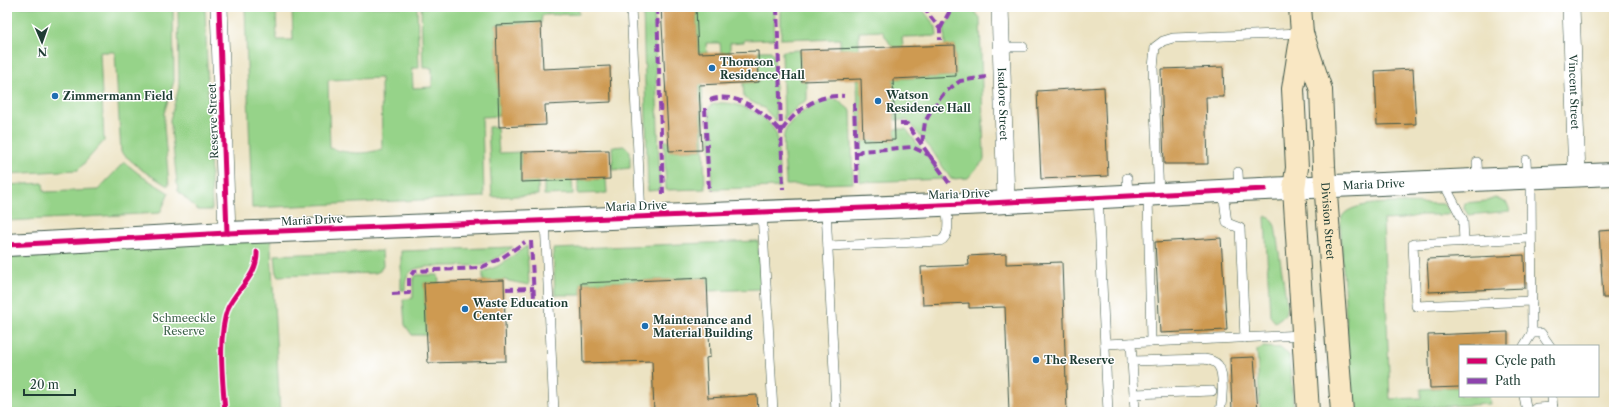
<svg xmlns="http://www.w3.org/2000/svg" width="1621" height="419" viewBox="0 0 1621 419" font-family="'Libre Caslon Text',serif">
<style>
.green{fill:#96d389;stroke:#5a885e;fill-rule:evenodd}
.building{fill:#ce9a51}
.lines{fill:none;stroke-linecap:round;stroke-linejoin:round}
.service-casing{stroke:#3e5649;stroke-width:10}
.minor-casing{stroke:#3e5649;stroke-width:18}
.tertiary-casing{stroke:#3e5649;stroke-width:24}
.secondary-casing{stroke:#3e5649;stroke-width:24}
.service{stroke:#fff;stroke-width:9}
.minor{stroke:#fff;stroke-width:17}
.tertiary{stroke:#fff;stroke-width:22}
.secondary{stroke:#f9e7c3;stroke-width:22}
.quiet{stroke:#8e44ad;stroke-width:4;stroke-dasharray:8 4;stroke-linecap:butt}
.cycleway-casing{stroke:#fff;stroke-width:8}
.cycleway{stroke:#d6006c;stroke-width:5}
.poi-dot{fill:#1f6fb2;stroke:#fff;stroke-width:1.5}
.labels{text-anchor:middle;stroke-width:3;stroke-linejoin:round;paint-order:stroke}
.poi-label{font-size:11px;font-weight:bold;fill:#1f3d34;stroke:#fff;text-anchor:start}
.street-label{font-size:11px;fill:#1f3d34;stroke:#fff}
.park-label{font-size:11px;fill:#3d6249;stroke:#fff}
</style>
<rect width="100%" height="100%" fill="#fff"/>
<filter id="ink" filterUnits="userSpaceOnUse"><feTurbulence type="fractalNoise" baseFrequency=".025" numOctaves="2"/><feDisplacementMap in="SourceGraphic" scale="8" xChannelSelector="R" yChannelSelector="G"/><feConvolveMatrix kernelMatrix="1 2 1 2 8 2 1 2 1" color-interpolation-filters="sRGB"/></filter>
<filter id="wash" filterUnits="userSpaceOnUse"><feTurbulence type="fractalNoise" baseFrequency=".012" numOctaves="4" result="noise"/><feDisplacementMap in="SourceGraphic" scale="16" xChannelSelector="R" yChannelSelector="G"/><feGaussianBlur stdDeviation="0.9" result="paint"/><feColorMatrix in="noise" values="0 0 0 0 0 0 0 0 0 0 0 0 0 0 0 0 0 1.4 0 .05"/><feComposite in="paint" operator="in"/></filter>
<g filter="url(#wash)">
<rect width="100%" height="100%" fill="#ece3c3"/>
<g class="green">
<polygon points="7,7 173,7 174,81 164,113 164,126 169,185 166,185 142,170 121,152 115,52 100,52 104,141 78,170 7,174"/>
<polygon points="178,7 205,7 212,210 198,210 178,191 170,120 179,87"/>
<path d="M245 7H276L277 40H293L292 7H417L419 68H412L413 88 432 87V68H423L421 7H578L579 14 542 15 541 23 496 25 499 116 482 117 484 197 252 208ZM381 78 382 149C364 155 349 154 330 148L328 80Z"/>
<polygon points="696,7 775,7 774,39 744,40 744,42 730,43 730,52 721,53 720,43 706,43 707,53 698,53"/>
<polygon points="781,7 891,7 894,11 923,10 936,27 937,36 902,37 903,47 892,47 882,31 859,32 859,49 840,49 840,39 811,40 810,38 781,39"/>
<polygon points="973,9 980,18 984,160 968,178 951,179 931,149 907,120 895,120 893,79 956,76 955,45 945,46 944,26 950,20 954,10"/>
<polygon points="643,10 654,10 660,190 648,191"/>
<polygon points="800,50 801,81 807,81 807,100 799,105 784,120 782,52 784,51"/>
<polygon points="758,51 771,51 774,56 776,121 764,108 744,98 743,83 759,82"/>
<polygon points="857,79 861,79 863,141 895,140 895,129 906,129 944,179 860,182"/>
<polygon points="699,84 702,84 705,189 666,190 664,141 668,141 669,151 702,150"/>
<path d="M832 99 838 100 851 111 853 183 786 185C786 171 782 149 784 135 787 118 816 102 832 99Z"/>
<path d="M720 103C741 102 768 115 777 135L780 187 712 189 709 108 711 105Z"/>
<polygon points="488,127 497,127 499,153 521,152 521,182 538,181 538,195 492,197"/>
<polygon points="625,146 630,151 630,168 613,170 612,147"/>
<polygon points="124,162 143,177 169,193 160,213 7,221 7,185 43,183 44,192 98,190"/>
<polygon points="606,179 607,193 578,194 578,180"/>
<polygon points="572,180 573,194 544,195 544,181"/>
<polygon points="1495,198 1507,203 1510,211 1468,215 1464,208 1465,203 1487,201"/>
<path d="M1404 203 1443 204 1451 212 1447 215H1421L1403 219 1383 220 1390 399 1421 398V389L1460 387V396H1489L1490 404 1410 408V412H1352L1341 238C1341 232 1339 224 1341 219 1346 202 1390 203 1404 203Z"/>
<polygon points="1267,216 1270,217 1275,226 1287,305 1285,315 1275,322 1270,316 1265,217"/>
<polygon points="270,232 280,412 7,412 7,245"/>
<polygon points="758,241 761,289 707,291 707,278 581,283 581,295 555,295 553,249"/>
<polygon points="527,246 529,285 504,280 483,281 483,272 498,266"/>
<path d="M513 247 492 261 482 265C467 267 423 264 413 270 405 276 405 282 405 290H401V251Z"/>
<polygon points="382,251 383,265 380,271 375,273 277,276 275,255"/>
<polygon points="416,275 438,275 439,283 424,283 427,335 412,335 405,325 403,300 413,298 413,280"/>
<polygon points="1263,347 1280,348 1289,355 1294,412 1260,412 1257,350"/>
</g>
<g id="blocks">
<g class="building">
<polygon points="661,7 696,7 698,53 758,51 759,82 699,85 702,150 669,151"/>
<polygon points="541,23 543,69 610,66 611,102 545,105 546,125 499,127 496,25"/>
<polygon points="955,45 956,76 893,79 895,140 863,141 861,79 801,81 800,50"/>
<polygon points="1223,67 1224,97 1206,97 1208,164 1164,164 1161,69"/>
<polygon points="1413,69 1416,124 1377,125 1375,71"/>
<polygon points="1104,87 1108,176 1041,179 1037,91"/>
<polygon points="609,150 610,179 521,182 521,152"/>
<polygon points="1614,230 1614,298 1603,298 1599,231"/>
<polygon points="1221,238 1227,330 1160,333 1155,242"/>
<polygon points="1006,254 1006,264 1062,262 1067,412 1009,412 1005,307 969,308 969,303 923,305 921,267 969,265 968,256"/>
<polygon points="1524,255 1525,288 1429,292 1427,259"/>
<polygon points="707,278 710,357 706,358 708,398 757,395 758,412 654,412 652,361 583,363 581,283"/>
<polygon points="504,280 506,361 428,363 424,283"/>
<polygon points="1508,332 1508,346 1460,346 1460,387 1430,388 1428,335"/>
<polygon points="1254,357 1258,412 1232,412 1230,358"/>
</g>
</g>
</g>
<g filter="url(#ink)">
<use href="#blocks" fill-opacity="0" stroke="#3e5649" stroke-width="1"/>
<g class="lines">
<defs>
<g id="service">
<polyline points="631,7 641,216"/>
<polyline points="1001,47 1023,47"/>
<polyline points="1526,160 1527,178"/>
<polyline points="1477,162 1478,180"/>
<polyline points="1238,172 1239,190"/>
<polyline points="1127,178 1128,195"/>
<polyline points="1443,182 1463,220 1464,242"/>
<polyline points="1223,191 1227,223 1240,228 1245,338"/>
<polyline points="1148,194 1151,342"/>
<polyline points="1159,194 1153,68 1155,47 1163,41 1173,38 1301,33"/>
<polyline points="1098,197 1108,412"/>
<polyline points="826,210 836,412"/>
<polyline points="762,212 773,412"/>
<polyline points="545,220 554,412"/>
<polyline points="1530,238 1413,244 1416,306 1532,301"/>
<path d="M828 246 940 241C952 236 947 215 946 204"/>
<polyline points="1532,333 1541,333 1550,346"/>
<polyline points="1131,343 1134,394 1212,391"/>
<polyline points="1105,344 1303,335"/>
<polyline points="1524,346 1532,333 1531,178"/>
<path d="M1132 361 1204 359C1210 360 1215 361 1218 365 1225 374 1222 402 1220 412"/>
<polyline points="1134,394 1135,412"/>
<polyline points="1524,396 1527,412"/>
<polyline points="1552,396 1553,412"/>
<polyline points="1532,412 1536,408 1553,407"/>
</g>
<g id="minor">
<polyline points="219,7 227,233"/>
<path id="s1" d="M1000 7 1006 202"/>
<path id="s2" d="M1571 7 1577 176"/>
</g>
<g id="tertiary">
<path id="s3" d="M7 245 227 233 989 203 1239 190 1614 174"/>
</g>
<g id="secondary">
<polyline points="1300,7 1302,33 1293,89 1297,168 1294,188 1308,412"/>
<path id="s4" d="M1303 36 1321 90 1324 167 1342 412"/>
</g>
</defs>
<use href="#service" class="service-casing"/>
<use href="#minor" class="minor-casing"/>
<use href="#tertiary" class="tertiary-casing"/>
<use href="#secondary" class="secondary-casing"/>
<use href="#service" class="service"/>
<use href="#minor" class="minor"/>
<use href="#tertiary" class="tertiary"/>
<use href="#secondary" class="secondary"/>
<g class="quiet">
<polyline points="657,7 663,194"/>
<polyline points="777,7 783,189"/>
<polyline points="896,7 919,7"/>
<polyline points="923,7 940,29 940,40"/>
<polyline points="940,29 952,7"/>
<path d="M710 100C736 90 765 113 781 132 795 110 817 94 844 96"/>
<polyline points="854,103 857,186"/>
<polyline points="705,108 709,192"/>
<polyline points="900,124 907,124 949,183"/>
<polyline points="922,143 925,122 934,106 945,92 960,81 986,77"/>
<polyline points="856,155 861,151 912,147 929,155 938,166"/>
<polyline points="531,241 534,298"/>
<polyline points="506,289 534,288"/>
<polyline points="392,294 409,293 409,278 414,271 480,268 500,259 525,242"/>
</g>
<defs>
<g id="cycleway">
<polyline points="219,7 227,233"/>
<polyline points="7,245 227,233 989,203 1265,189"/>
<path d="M225 412C223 382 217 337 228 308 237 288 258 276 257 252"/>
</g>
</defs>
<use href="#cycleway" class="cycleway-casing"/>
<use href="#cycleway" class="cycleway"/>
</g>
</g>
<g class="poi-dot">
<circle cx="712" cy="68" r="4"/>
<circle cx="55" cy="96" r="4"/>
<circle cx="878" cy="101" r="4"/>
<circle cx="465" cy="309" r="4"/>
<circle cx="645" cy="326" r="4"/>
<circle cx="1036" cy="360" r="4"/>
</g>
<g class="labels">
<g class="poi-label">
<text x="720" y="66">Thomson<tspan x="720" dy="13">Residence Hall</tspan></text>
<text x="886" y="99">Watson<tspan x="886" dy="13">Residence Hall</tspan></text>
<text x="63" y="100">Zimmermann Field</text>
<text x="473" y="307">Waste Education<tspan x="473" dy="13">Center</tspan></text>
<text x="653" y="324">Maintenance and<tspan x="653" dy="13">Material Building</tspan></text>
<text x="1044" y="364">The Reserve</text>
</g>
<g class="street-label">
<text dy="4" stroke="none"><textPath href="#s2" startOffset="85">Vincent Street</textPath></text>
<text dy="4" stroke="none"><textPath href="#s1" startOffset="97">Isadore Street</textPath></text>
<text transform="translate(213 121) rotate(-92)" y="4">Reserve Street</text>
<text dy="4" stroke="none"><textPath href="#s3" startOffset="1368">Maria Drive</textPath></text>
<text transform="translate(959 194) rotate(-2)" y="4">Maria Drive</text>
<text transform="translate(636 206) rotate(-2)" y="4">Maria Drive</text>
<text transform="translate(312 220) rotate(-3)" y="4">Maria Drive</text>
<text dy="4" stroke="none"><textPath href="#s4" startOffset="188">Division Street</textPath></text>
</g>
<g class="park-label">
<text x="184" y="322">Schmeeckle<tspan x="184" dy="13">Reserve</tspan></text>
</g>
</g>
<rect width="1621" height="419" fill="none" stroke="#fff" stroke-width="24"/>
<rect x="1459" y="345" width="140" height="52" fill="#ffffff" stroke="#a5b1ae"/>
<rect x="1467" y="358" width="20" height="6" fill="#d6006c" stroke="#a5b1ae"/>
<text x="1495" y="365" font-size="12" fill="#1f3d34">Cycle path</text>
<rect x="1467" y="378" width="20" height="6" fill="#8e44ad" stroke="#a5b1ae"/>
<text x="1495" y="385" font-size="12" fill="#1f3d34">Path</text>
<g transform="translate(42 42) rotate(178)" stroke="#ffffff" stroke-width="3" paint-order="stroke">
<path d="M0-3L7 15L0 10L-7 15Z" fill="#1f3d34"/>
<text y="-6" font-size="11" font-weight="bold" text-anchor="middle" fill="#1f3d34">N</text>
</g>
<path d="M24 389v6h51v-6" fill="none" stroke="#1f3d34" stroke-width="2"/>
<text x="30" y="389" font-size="12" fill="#1f3d34" stroke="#ffffff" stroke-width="3" paint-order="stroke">20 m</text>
</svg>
